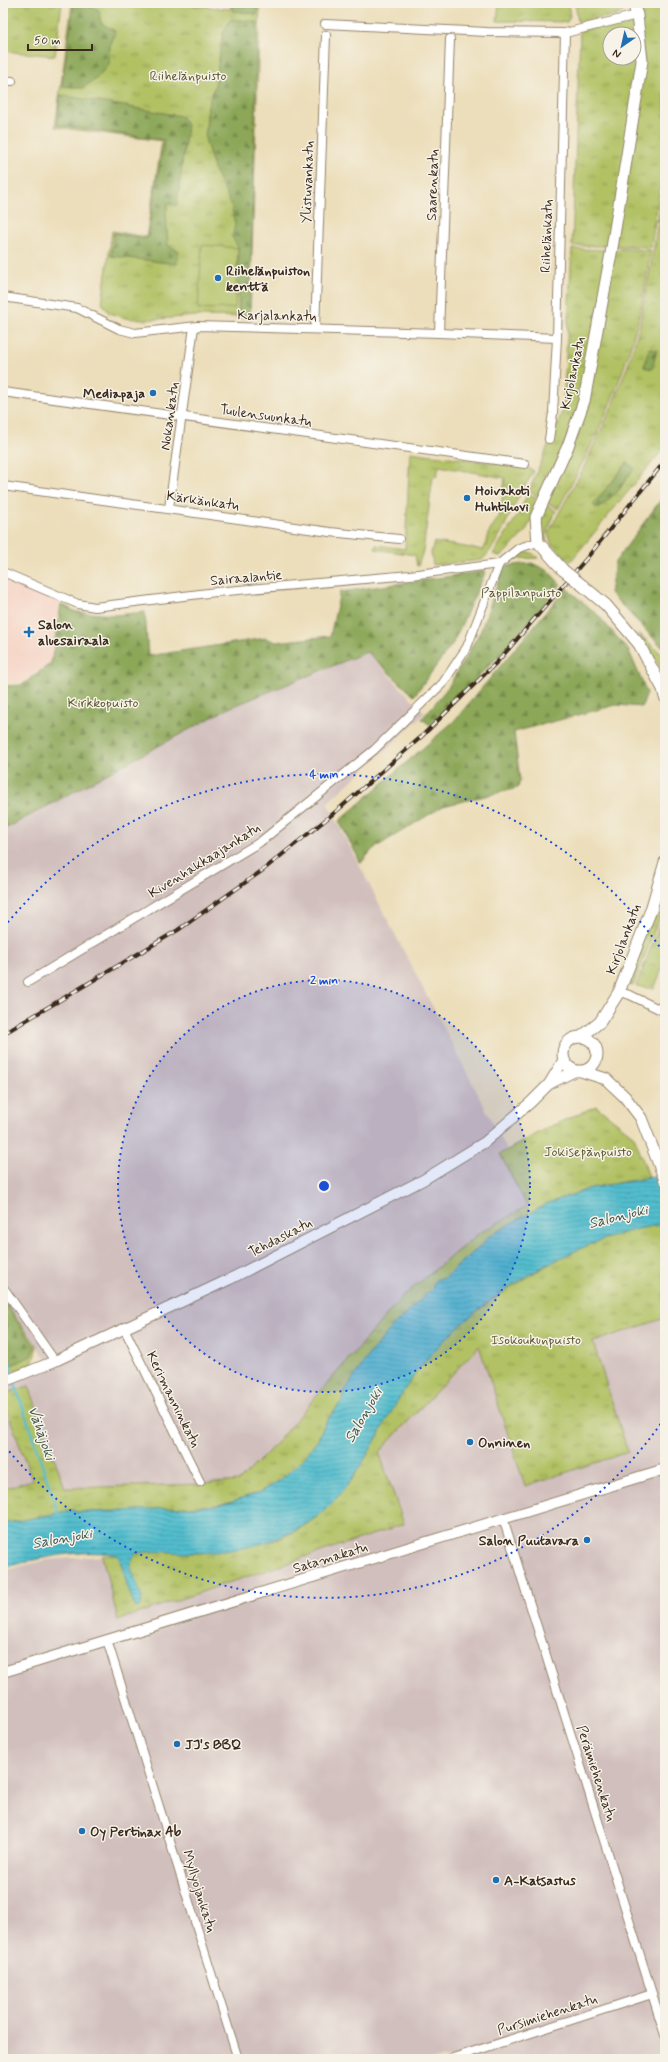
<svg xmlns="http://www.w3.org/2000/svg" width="668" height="2062" viewBox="0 0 668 2062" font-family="Mynerve,sans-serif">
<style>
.built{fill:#f6d2c3}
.industrial{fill:#d1bfbd}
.grass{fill:url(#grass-tufts);stroke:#767640;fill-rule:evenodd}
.forest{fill:url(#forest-firs);stroke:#64683c}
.pitch{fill:#b1c163;stroke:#767640}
.water{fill:url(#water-rules);stroke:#477476}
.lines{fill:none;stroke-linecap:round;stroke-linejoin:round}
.stream{stroke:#53becf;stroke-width:2.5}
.minor-casing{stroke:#94846c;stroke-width:10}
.tertiary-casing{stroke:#94846c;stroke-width:12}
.secondary-casing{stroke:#94846c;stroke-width:13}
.minor{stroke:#fff;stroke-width:8}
.tertiary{stroke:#fff;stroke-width:10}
.secondary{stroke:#fff;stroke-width:11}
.rail-casing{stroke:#3b2a1e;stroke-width:4}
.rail{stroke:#f7f3e8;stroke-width:2.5;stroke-dasharray:8;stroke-linecap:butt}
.secondary-bridge-casing{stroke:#94846c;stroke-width:13;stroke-linecap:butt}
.secondary-bridge{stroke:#fff;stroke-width:11}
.ring{fill:none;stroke:#1d4ed8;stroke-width:2;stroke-dasharray:2 4}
.poi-dot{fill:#1f6fb2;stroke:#f7f3e8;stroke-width:1.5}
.labels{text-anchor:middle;stroke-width:3;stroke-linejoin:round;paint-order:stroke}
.park-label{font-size:14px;fill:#5e5733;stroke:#f7f3e8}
.street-label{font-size:14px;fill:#3b2a1e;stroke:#f7f3e8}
.poi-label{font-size:14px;font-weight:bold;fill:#3b2a1e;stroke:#f7f3e8;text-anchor:start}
.water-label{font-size:15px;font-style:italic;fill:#425653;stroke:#f7f3e8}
.centre{fill:#1d4ed8;stroke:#f7f3e8;stroke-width:2}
.ring-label{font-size:12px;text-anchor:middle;font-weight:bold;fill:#1d4ed8;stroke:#f7f3e8;stroke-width:3;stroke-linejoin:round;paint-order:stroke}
</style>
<defs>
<pattern id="grass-tufts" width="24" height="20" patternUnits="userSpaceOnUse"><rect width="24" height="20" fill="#b1c163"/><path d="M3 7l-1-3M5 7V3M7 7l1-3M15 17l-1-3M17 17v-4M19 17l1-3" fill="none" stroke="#919d51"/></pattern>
<pattern id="forest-firs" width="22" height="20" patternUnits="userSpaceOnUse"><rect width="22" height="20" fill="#8ca759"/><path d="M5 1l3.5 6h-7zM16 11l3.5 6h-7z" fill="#748849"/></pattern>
<pattern id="water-rules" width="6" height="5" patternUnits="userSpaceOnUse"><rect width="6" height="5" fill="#53becf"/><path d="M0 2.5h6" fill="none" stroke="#469ba7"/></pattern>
</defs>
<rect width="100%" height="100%" fill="#f7f3e8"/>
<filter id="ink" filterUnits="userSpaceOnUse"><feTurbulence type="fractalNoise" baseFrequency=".025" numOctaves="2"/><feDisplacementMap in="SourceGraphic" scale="8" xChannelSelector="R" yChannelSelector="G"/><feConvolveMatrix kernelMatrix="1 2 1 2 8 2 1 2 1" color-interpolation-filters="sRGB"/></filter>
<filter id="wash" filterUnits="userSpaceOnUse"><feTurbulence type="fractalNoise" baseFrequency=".012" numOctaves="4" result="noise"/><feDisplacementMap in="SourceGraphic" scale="16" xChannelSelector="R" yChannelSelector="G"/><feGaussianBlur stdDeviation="0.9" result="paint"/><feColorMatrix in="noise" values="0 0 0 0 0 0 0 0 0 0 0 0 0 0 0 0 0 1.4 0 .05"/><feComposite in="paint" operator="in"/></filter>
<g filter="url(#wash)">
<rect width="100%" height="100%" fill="#ecdeba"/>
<g class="built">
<polygon points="178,3 229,3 229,9"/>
<polygon points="3,578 59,602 50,663 23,681 3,680"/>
</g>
<g class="industrial">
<polygon points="367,652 425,713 327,803 507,1150 500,1154 527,1206 478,1234 402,1297 270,1450 239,1481 202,1484 3,1489 3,1377 46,1359 3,1300 3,829 229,708"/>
<polygon points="665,1318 665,2059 3,2059 3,1571 46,1560 102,1556 119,1620 403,1524 379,1452 479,1345 525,1486 627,1452 593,1342"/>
</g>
<g class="grass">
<polygon points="3,3 62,3 55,56 3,51"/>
<polygon points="72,3 170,3 230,9 231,3 260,3 250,317 196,316 145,320 126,318 109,313 102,303 112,231 146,237 162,141 55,127"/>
<polygon points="499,3 568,3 570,16 567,22 497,21"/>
<polygon points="575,3 627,3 627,4 623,12 618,15 578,22"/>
<polygon points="637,3 665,3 665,154 651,247 614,246 643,61"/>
<path d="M634 18 640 61 611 246H572L580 31ZM610 34H634V58H610Z"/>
<path d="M665 174V447L570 562 551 543 548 533 582 471 609 413 628 365 639 328 654 247ZM634 468 619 490 597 509Z"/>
<polygon points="572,249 610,250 583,400 542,499 529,491 563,410"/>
<path d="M613 249 651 250C646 276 643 303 636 328 619 392 590 451 558 509L543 500 571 445Z"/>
<path d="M410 452 526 467 534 471C528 482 520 492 515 504 505 524 498 544 482 560L433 565 431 553 434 542 484 550 488 534 500 515 505 478 439 466 437 476 433 477 423 551 418 566H417L415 555 375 549 376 545 405 549Z"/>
<polygon points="528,493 541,501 525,532 501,557 493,554 519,513"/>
<polygon points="543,503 556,511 546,533 546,542 540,536"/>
<polygon points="523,552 532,553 538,558 509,559 516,553"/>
<polygon points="638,633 665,657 665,674"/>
<polygon points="665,864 665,900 662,911 653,909"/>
<polygon points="651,912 661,914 633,986 618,983"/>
<polygon points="665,912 665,961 654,989 636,986"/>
<polygon points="596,1106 634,1136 649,1177 591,1188 546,1204 488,1237 483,1244 444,1278 435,1280 432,1289 394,1325 370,1353 344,1392 342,1401 325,1423 318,1440 299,1463 279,1481 258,1493 219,1505 122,1511 77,1512 73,1510 3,1524 3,1489 32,1480 3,1399 3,1394 29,1386 65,1488 202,1484 239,1481 270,1450 402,1297 478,1234 527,1206 500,1154 553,1125"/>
<path d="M665 1224V1318L593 1342 628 1452 525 1486 479 1346 379 1452 404 1524 118 1620 102 1556C146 1551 190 1548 234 1544 248 1542 267 1544 279 1539 354 1508 368 1440 410 1381 419 1368 429 1354 440 1343 461 1322 485 1305 509 1289 557 1257 607 1231 665 1224Z"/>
<polygon points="3,1300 37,1346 32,1365 3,1374"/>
</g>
<g class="forest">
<polygon points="74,3 82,3 99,10 101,23 115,31 110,44 109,64 95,80 82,88 62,86"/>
<polygon points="232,3 258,3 257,14 232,11"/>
<polygon points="231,19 257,22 250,316 239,316 238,247 232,237 235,225 231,204 215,172 205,138 208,106 215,85 223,33"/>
<polygon points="60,95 181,116 187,125 177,205 168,203 166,214 168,246 179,251 177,264 111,256 114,233 147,239 164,140 57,125"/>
<polygon points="649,348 657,350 652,369 644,367"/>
<polygon points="627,463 634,468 619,490 598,509 593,505"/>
<polygon points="665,494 665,650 610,593 615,562"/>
<polygon points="532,563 548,571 561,584 507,648 430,725 422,719 449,686 481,630 504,566"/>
<polygon points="486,571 453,643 414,696 367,652 229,708 3,830 3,686 22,685 51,663 61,604 76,612 115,615 145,612 148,656 266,638 276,642 330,636 340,592"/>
<polygon points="566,588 597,614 629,651 647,693 642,707 616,705 514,732 520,780 518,788 443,806 373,849 361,863 339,821 454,721"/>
<polygon points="3,1301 35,1347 31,1356 12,1365 3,1331"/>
<polygon points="3,1343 9,1366 3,1367"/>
</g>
<polygon class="pitch" points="202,245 238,248 235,308 198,309"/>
<path class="water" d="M665 1175V1224C574 1236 459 1307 409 1383 376 1432 356 1495 303 1526 270 1545 230 1553 191 1553 172 1553 154 1549 135 1554L130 1565 142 1597 141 1606 136 1608C127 1591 125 1573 118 1555 83 1548 37 1558 3 1568V1524L73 1510 77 1512 122 1511 219 1505 258 1493 279 1481 299 1463 318 1440 325 1423 342 1401 344 1392 370 1353 394 1325 432 1289 435 1280 444 1278 483 1244 488 1237 546 1204 591 1188Z"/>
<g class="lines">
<g class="stream">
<polyline points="3,1338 13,1376"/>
<polyline points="14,1381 59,1515"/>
</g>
</g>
</g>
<g filter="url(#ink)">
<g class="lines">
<defs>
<g id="minor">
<polyline points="325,24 487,32 565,33 637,15"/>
<polyline points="3,80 12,81"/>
<polyline points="3,297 77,308 119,329 135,333 197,326 439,333 557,338"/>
<polyline points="315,329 326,35"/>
<polyline points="439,333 450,39"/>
<polyline points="3,392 525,464"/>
<polyline points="549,439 553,413 557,338 565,33"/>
<polyline points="3,486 330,532 399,539"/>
<polyline points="169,508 194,327"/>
<polyline points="3,572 78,604 95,607 216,592 410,575 499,564"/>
<polyline points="28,982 260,842 374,750 443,683 467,647 499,564 519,548 538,542"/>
<polyline points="619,992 630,995 665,1012"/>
<polyline points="3,1287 55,1361"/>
<polyline points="124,1328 200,1482"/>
<polyline points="503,1518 665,2035"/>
<polyline points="107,1640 238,2059"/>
<polyline points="450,2059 652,1994"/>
</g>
<g id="tertiary">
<polyline points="549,1084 575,1071"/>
<polyline points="3,1382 55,1361 230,1279 423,1180 485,1142 531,1102 549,1084 564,1059"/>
<polyline points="3,1672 665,1469"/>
</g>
<g id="secondary">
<polyline points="563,570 538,542 536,517 568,446 584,401 612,248 642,61 637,15 633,3"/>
<polyline points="582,585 606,605 639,644 663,689 665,697"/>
<polyline points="581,1037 600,1022 619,992 651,910 665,862"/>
<circle cx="580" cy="1054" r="17"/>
<polyline points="584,1072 606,1079 625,1097 641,1118 665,1180"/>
</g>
</defs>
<use href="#minor" class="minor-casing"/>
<use href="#tertiary" class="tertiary-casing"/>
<use href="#secondary" class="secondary-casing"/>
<use href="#minor" class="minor"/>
<use href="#tertiary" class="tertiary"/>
<use href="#secondary" class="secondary"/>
<defs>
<polyline id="rail" points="3,1034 178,930 263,870 339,809 421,737 499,660 586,559 665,461"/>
</defs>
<use href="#rail" class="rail-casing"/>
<use href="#rail" class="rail"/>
<defs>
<polyline id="secondary-bridge" points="563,570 582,585"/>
</defs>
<use href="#secondary-bridge" class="secondary-bridge-casing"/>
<use href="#secondary-bridge" class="secondary-bridge"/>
</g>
</g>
<circle cx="324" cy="1186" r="206" fill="#1d4ed8" fill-opacity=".12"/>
<g class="ring">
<circle cx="324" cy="1186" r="206"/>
<path d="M664 1419A412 412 0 0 1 4 1445M4 927A412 412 0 0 1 664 953"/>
</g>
<g class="poi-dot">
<circle cx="218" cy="278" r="4"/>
<circle cx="153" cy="393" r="4"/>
<circle cx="467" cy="498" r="4"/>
<path d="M27 626h4v4h4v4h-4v4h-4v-4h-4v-4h4z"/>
<circle cx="470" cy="1442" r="4"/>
<circle cx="587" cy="1540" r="4"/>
<circle cx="177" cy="1744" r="4"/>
<circle cx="82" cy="1831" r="4"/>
<circle cx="496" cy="1880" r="4"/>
</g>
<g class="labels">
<g class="park-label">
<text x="188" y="80">Riihelänpuisto</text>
<text x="521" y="597">Pappilanpuisto</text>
<text x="103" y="707">Kirkkopuisto</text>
<text x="588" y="1156">Jokisepänpuisto</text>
<text x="536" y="1344">Isokoukunpuisto</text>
</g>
<g class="street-label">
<text transform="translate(307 182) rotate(-88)" y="5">Ylistuvankatu</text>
<text transform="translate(432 185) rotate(-88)" y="5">Saarenkatu</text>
<text transform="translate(546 236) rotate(-88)" y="5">Riihelänkatu</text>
<text transform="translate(277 315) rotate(1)" y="5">Karjalankatu</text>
<text transform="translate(572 373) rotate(-78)" y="5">Kirjolankatu</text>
<text transform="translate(266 415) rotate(8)" y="5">Tuulensuunkatu</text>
<text transform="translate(169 416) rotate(-82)" y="5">Nokankatu</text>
<text transform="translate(203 500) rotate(8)" y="5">Kärkänkatu</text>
<text transform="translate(246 577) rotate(-5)" y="5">Sairaalantie</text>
<text transform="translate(204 860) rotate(-32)" y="5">Kivenhakkaajankatu</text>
<text transform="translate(623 939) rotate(-69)" y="5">Kirjolankatu</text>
<text transform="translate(280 1237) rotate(-27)" y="5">Tehdaskatu</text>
<text transform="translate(174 1399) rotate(64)" y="5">Kerimanninkatu</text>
<text transform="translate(330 1557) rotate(-17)" y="5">Satamakatu</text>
<text transform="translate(597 1773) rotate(72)" y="5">Perämiehenkatu</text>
<text transform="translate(200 1891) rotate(73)" y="5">Myllyojankatu</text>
<text transform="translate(547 2014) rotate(-18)" y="5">Pursimiehenkatu</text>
</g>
<g class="poi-label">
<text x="226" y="275">Riihelänpuiston<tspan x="226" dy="16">kenttä</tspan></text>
<text x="145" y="398" text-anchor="end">Mediapaja</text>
<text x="475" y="495">Hoivakoti<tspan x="475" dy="16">Huhtihovi</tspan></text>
<text x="38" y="629">Salon<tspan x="38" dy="16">aluesairaala</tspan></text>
<text x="478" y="1447">Onninen</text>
<text x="579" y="1545" text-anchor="end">Salon Puutavara</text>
<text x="185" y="1749">JJ's BBQ</text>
<text x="90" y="1836">Oy Pertinax Ab</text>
<text x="504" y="1885">A-Katsastus</text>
</g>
<g class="water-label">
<text transform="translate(618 1216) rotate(-14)" y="5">Salonjoki</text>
<text transform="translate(363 1415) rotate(-60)" y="5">Salonjoki</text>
<text transform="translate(42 1433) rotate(71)" y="5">Vähäjoki</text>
<text transform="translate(62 1538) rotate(-10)" y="5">Salonjoki</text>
</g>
</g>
<circle cx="324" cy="1186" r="6" class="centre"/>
<g class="ring-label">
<text x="324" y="778">4 min</text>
<text x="324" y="984">2 min</text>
</g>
<rect width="668" height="2062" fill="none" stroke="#f7f3e8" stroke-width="16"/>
<g transform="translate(622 46) rotate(214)"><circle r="19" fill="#f7f3e8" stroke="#aca397"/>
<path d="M0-3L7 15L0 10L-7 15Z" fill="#1f6fb2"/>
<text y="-6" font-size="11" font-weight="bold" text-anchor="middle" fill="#3b2a1e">N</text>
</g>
<path d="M28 44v6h64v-6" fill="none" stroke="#3b2a1e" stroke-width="2"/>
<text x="34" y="44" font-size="12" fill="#3b2a1e" stroke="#f7f3e8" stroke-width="3" paint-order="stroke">50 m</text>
</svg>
